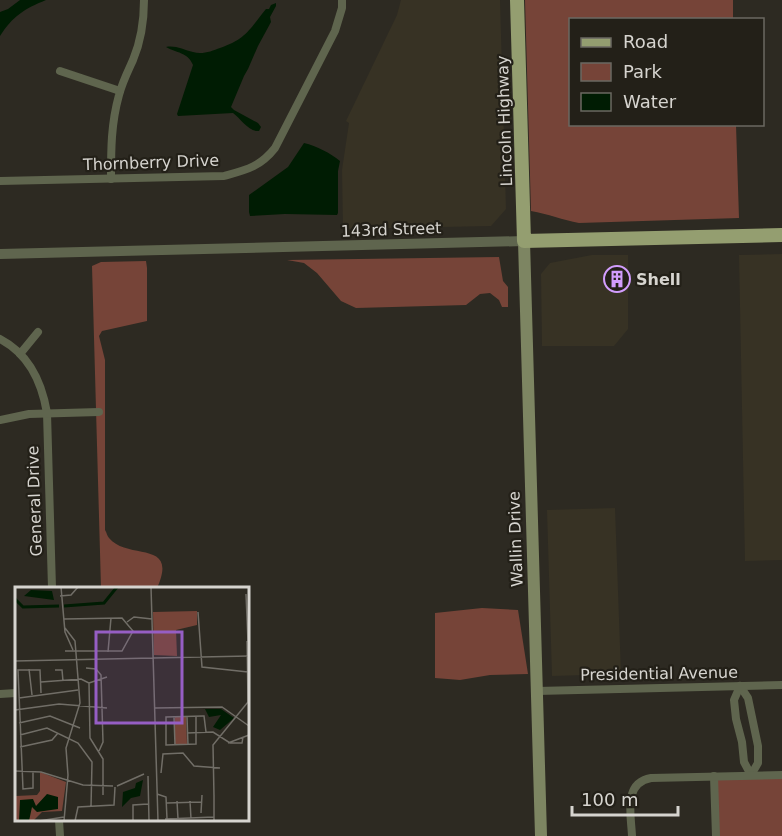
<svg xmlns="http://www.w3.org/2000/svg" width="782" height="836" viewBox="0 0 782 836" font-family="'DejaVu Sans',sans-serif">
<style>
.built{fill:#373224}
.green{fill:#764438}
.water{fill:#001c03}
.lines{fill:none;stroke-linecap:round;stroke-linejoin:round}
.minor{stroke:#5f654e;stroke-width:8}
.tertiary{stroke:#5f654e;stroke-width:10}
.secondary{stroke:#7d8562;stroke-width:12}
.primary{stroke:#949e70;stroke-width:14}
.labels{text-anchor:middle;stroke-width:4.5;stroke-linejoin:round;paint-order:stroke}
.street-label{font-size:16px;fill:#d6d4cf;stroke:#232018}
.poi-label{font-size:16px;font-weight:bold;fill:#d6d4cf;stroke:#232018;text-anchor:start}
.inset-river{fill:none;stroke:#001c03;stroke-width:3}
.inset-road{fill:none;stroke:#716e67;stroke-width:1.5}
.view{fill:#965ec4;fill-opacity:0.15;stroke:#965ec4;stroke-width:3}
.inset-edge{fill:none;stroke:#d6d4cf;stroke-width:3}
</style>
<rect width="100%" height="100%" fill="#2d2a22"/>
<g class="built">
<polygon points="401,0 500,0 506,209 491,226 343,229 342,170 349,123 346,121 397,15"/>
<polygon points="782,254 782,560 745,561 739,255"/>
<polygon points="592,255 628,255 628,329 614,346 542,346 541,274 550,263"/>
<polygon points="615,508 621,674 552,676 547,510"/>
</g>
<g class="green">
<path d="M525 0H733V19L570 20V124L736 125 739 218 579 223C563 220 548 214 531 211Z"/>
<polygon points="499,257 503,281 508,287 508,307 502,307 499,300 490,293 480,294 466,305 356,308 341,301 317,273 304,263 287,260"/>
<path d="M146 261 147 268V321L102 331 99 336 105 360V530C107 533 107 536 109 538 128 561 179 539 157 588H101L92 266 101 262Z"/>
<polygon points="482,608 518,610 528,674 490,675 460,680 435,678 435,613"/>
<polygon points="782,778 782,836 719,836 717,779"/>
</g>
<g class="water">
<path d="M20 0H46C24 9 13 16 0 36V12L8 9Z"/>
<path d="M276 3V6L270 17 271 22 258 46 248 69 244 76 231 107 234 110 258 123 261 127 259 131C249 132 241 119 233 113L178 116 177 114 193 65C188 52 176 53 166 47 175 45 184 50 193 52 202 55 212 51 220 48 246 39 249 30 266 9H269L271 5Z"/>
<path d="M304 143C317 146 330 153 340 161L338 171V213L337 215 285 214 250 216 249 212V195L288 167Z"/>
</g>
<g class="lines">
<g class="minor">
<polyline points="60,71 120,91"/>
<path d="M111 179C111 149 111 124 119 95 122 83 128 71 133 60 141 41 144 21 144 0"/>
<path d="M0 181 224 176C246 170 260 167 275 148L335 31 342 8V0"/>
<path d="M0 339C29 354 42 383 47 413L52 588"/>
<polyline points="20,354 38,332"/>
<polyline points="0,420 29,414 99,412"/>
<polyline points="740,686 748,698 758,746 758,763 751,775"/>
<polyline points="740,686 734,700 736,719 742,742 744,762 751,775"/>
<polyline points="537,691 782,685"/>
<polyline points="0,694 16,693"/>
<polyline points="714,776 716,836"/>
<polyline points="59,820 60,836"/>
<path d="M632 836C631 814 623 783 651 778L782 775"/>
</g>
<polyline class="tertiary" points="0,254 524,241"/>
<polyline class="secondary" points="524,241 541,836"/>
<polyline class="primary" points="517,0 524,241 782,235"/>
</g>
<defs>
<symbol id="building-ring" viewBox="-11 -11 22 22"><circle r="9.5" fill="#232018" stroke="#d29dfd" stroke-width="1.5"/><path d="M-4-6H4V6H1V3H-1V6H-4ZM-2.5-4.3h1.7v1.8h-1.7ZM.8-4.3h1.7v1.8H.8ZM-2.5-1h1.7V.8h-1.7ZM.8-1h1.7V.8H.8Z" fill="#d29dfd"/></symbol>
</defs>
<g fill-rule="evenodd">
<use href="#building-ring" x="602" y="264" width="30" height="30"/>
</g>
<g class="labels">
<g class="street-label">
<text transform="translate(504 121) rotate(-92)" y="6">Lincoln Highway</text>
<text transform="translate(151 162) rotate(-2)" y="6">Thornberry Drive</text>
<text transform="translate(391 229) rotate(-2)" y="6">143rd Street</text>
<text transform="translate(34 501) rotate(-92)" y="6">General Drive</text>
<text transform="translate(515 539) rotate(-92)" y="6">Wallin Drive</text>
<text transform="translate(659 673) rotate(-1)" y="6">Presidential Avenue</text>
</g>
<g class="poi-label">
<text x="636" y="285">Shell</text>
</g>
</g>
<g transform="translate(15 587)">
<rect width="234" height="234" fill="#2d2a22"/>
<path d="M182 24V38L161 43 162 69 139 68 138 25ZM160 130H171L172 158H160ZM25 185 51 195 47 224 27 225 18 234H1V209L22 208 25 204Z" fill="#764438"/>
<path d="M16 3 37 4 39 13 9 9ZM190 122H206L219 131 205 143 198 140 206 128 194 130ZM128 193 125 209 116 211 107 220 108 205 120 201 121 196ZM32 207 43 210V222L22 225 17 220 14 234H4L5 213 18 212 21 219Z" fill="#001c03"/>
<path class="inset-river" d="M0 12 8 20 44 19M49 19 89 16 102 0"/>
<path class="inset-road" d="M46 0 50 45 58 63M136 0 143 234M231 7 233 55M45 9 56 8 63 0M183 25 187 80 233 85M49 32 107 31 118 44 107 64H50M112 35 119 30 137 32M93 65 96 31M138 71 234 69M0 74 138 71M71 81 81 82 86 88 88 155 84 164M14 82 17 108M40 83H47L48 94M26 95 66 92 74 96 75 151 88 172V208M74 96 92 90M4 111 63 103M140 121 207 120 234 139M0 123 44 117 92 121M181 129V157L151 158V130L188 129H189L191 145M159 130 160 158M172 130 173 158M4 136 35 129 65 141M172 146 198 145 215 156H227L228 150M5 148 32 141 63 156 77 175 76 220M213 156 234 148M5 160 37 153 43 146M0 184 26 185 68 198 98 199M18 184V201L8 202 3 83H25L26 106M146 186 148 167 168 166 179 179 205 181M133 189 134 234M102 199 129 187M142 207 151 210 152 232M199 208V234M199 209 198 158 233 115 232 54M162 214 163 232M175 214 176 232M152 216 186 215M186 226 187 208M150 232 199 230M24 234 49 230M49 234 53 188 51 161 65 116 60 54 50 41M60 234 63 220 99 218 100 200M118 234V218L133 217"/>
<path class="view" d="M81 45H167V136H81Z"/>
<rect width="234" height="234" class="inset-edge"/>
</g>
<rect x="569" y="18" width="195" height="108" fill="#232018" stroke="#6b6861" stroke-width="1.5"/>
<rect x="581" y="38" width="30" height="9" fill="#949e70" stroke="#6b6861" stroke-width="1.5"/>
<text x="623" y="48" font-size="18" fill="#d6d4cf">Road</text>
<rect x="581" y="63" width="30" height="18" fill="#764438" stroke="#6b6861" stroke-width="1.5"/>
<text x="623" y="78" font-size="18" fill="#d6d4cf">Park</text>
<rect x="581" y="93" width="30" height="18" fill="#001c03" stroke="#6b6861" stroke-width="1.5"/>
<text x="623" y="108" font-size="18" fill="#d6d4cf">Water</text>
<path d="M572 806v9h106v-9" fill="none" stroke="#d6d4cf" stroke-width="3"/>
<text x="581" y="806" font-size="18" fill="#d6d4cf" stroke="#232018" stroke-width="4.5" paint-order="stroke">100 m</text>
</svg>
